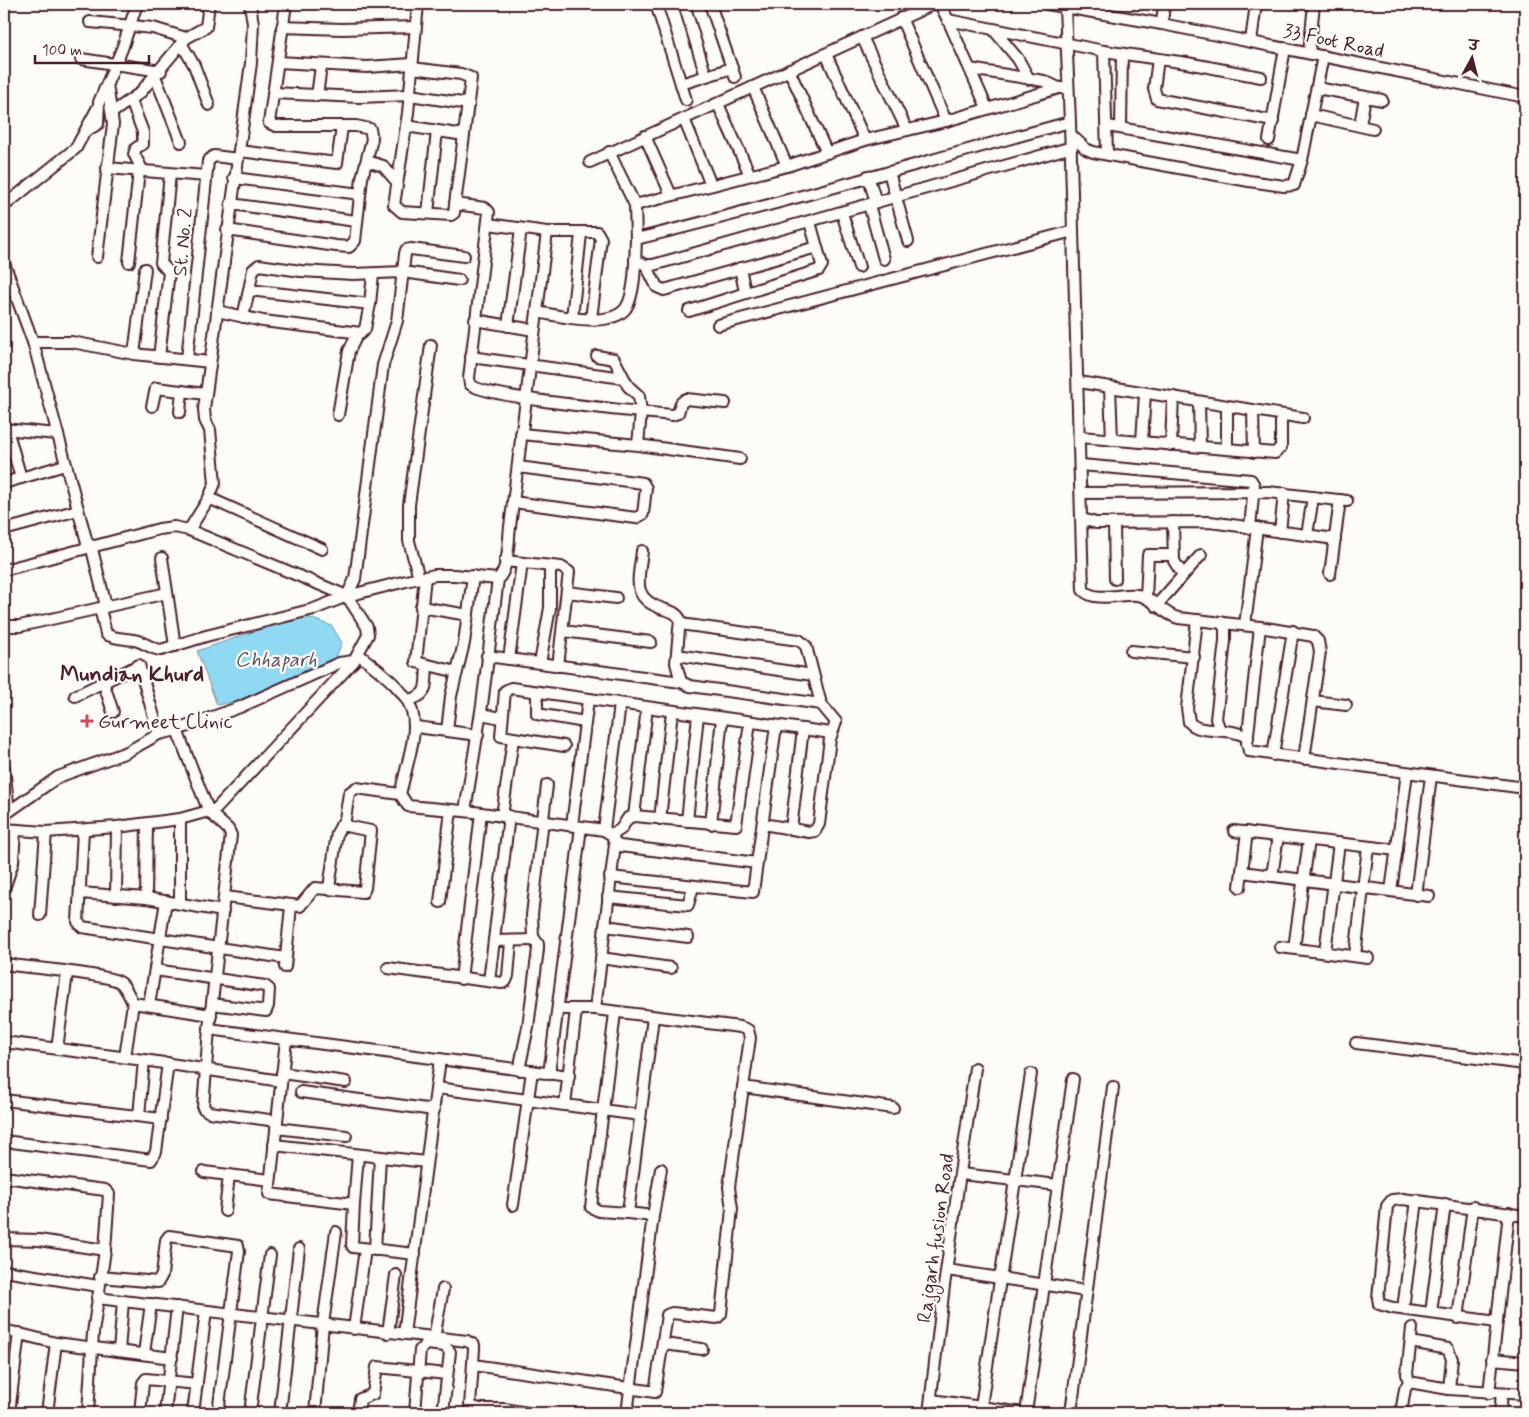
<svg xmlns="http://www.w3.org/2000/svg" width="1529" height="1417" viewBox="0 0 1529 1417" font-family="Mynerve,'Playpen Sans Deva',sans-serif">
<style>
.water{fill:#91d9f2;stroke:#758fa2}
.lines{fill:none;stroke-linecap:round;stroke-linejoin:round}
.minor-casing{stroke:#4a1f2b;stroke-width:14}
.minor{stroke:#fdfcf7;stroke-width:10}
.poi-dot{fill:#d1495b;stroke:#fdfcf7;stroke-width:2}
.labels{text-anchor:middle;stroke-width:4.5;stroke-linejoin:round;paint-order:stroke}
.street-label{font-size:20px;fill:#4a1f2b;stroke:#fdfcf7}
.poi-label{font-size:20px;fill:#4a1f2b;stroke:#fdfcf7;text-anchor:start}
.water-label{font-size:21px;font-style:italic;fill:#5f5767;stroke:#fdfcf7}
.quarter-label{font-size:22px;font-weight:bold;fill:#4a1f2b;stroke:#fdfcf7}
</style>
<rect width="100%" height="100%" fill="#fdfcf7"/>
<filter id="ink" filterUnits="userSpaceOnUse"><feTurbulence type="fractalNoise" baseFrequency=".02" numOctaves="2"/><feDisplacementMap in="SourceGraphic" scale="10" xChannelSelector="R" yChannelSelector="G"/><feConvolveMatrix kernelMatrix="1 2 1 2 8 2 1 2 1" color-interpolation-filters="sRGB"/></filter>
<g filter="url(#ink)">
<polygon class="water" points="302,615 332,626 342,643 332,666 285,691 217,705 197,651"/>
<g class="lines">
<defs>
<g id="minor">
<path d="M418 4 408 113 394 205 402 212 451 215 454 213 455 204 485 208 489 212 469 378 470 384C482 398 643 412 672 415L678 413 681 403 686 399 725 403"/>
<polyline points="656,4 686,100"/>
<polyline points="684,4 706,76"/>
<polyline points="710,4 735,77"/>
<polyline points="940,4 948,20 1104,51 1187,63 1261,77"/>
<polyline points="1047,4 1162,24 1525,97"/>
<polyline points="901,18 946,121"/>
<polyline points="948,20 987,108"/>
<polyline points="90,22 153,28 186,38"/>
<polyline points="1162,24 1164,4"/>
<polyline points="282,27 342,29 415,27"/>
<polyline points="993,29 1018,59 1029,79"/>
<polyline points="862,37 907,130"/>
<polyline points="1251,41 1256,4"/>
<polyline points="181,43 194,65 209,105"/>
<polyline points="1104,51 1107,154"/>
<polyline points="1309,53 1314,4"/>
<polyline points="826,54 865,140"/>
<polyline points="81,59 161,71"/>
<polyline points="1158,59 1154,89 1157,99 1273,121"/>
<polyline points="278,62 367,67 412,64"/>
<polyline points="412,68 461,74 471,78 464,135"/>
<polyline points="970,69 1044,81 1059,88"/>
<polyline points="789,70 827,153"/>
<polyline points="155,76 181,142"/>
<polyline points="681,84 732,68"/>
<polyline points="753,87 787,166"/>
<polyline points="1317,88 1382,100"/>
<polyline points="273,93 359,97 410,95 469,104"/>
<polyline points="317,96 321,66"/>
<polyline points="131,101 143,132 143,144 136,148 134,154 143,171"/>
<polyline points="718,104 750,175"/>
<polyline points="113,112 140,93 186,38 206,27 209,4"/>
<polyline points="1311,115 1373,129"/>
<polyline points="684,119 711,185"/>
<path d="M1070 122 1083 590C1095 603 1122 593 1137 595 1152 596 1162 614 1178 618L1260 627 1313 636 1318 641 1320 652 1304 759"/>
<polyline points="1360,125 1365,97"/>
<polyline points="406,126 464,135 455,204"/>
<polyline points="1108,126 1302,160"/>
<polyline points="1121,128 1122,54"/>
<polyline points="86,131 98,124 99,102 122,49 137,4"/>
<polyline points="1071,135 1086,149 1093,152 1249,181 1284,186 1294,185 1302,160 1323,56"/>
<polyline points="645,136 671,195"/>
<polyline points="1269,140 1285,48"/>
<polyline points="239,151 337,163 342,127"/>
<polyline points="609,152 635,205 636,239"/>
<polyline points="367,161 383,166 397,182"/>
<polyline points="590,162 934,4"/>
<polyline points="107,168 206,176"/>
<polyline points="889,172 908,241"/>
<polyline points="868,176 876,202"/>
<polyline points="234,178 360,194"/>
<polyline points="231,204 356,221"/>
<polyline points="635,205 787,166 865,140 946,121 1059,88 1068,88"/>
<polyline points="869,205 884,259"/>
<polyline points="4,206 76,148 98,107"/>
<polyline points="428,213 437,131"/>
<polyline points="842,213 859,267"/>
<polyline points="488,224 547,232 597,232 601,239 591,319"/>
<polyline points="227,230 336,246 349,247 355,241 362,178 372,139 370,129 356,126 276,126 269,123 286,4"/>
<polyline points="97,257 113,124 107,84"/>
<polyline points="635,260 646,265 653,265 1072,147"/>
<polyline points="129,262 139,171"/>
<polyline points="4,263 33,342"/>
<polyline points="646,265 657,287 664,290 817,247"/>
<polyline points="740,268 745,292"/>
<polyline points="249,290 253,270 259,265 301,271 353,274 403,272 459,280"/>
<polyline points="370,304 373,274"/>
<polyline points="217,311 263,321 361,333"/>
<polyline points="689,311 819,270 822,265 810,222"/>
<path d="M537 312C559 316 611 329 626 308 636 293 635 256 636 239 782 204 925 161 1070 122L1065 7"/>
<polyline points="243,317 249,290 370,304 365,329 356,337 349,351 338,415"/>
<polyline points="572,318 581,234"/>
<polyline points="475,320 534,330"/>
<polyline points="718,325 1073,231"/>
<polyline points="508,326 521,229"/>
<polyline points="134,354 145,269"/>
<polyline points="597,356 614,359 628,386 639,396 641,412 638,445"/>
<polyline points="159,357 169,272 161,263 170,174"/>
<polyline points="471,357 623,378"/>
<polyline points="187,359 208,161 214,156 238,159"/>
<polyline points="1079,382 1303,418"/>
<polyline points="1110,387 1112,440"/>
<polyline points="1199,402 1200,447"/>
<polyline points="152,406 156,388 206,394"/>
<polyline points="1253,411 1254,452"/>
<polyline points="180,412 182,391"/>
<polyline points="4,429 57,434"/>
<polyline points="7,429 21,478"/>
<polyline points="521,434 638,445 740,459"/>
<polyline points="1080,437 1275,453 1281,447 1281,415"/>
<polyline points="1142,442 1145,393"/>
<polyline points="1171,445 1173,397"/>
<polyline points="1227,449 1227,407"/>
<polyline points="1081,465 1251,480 1254,485 1250,528"/>
<polyline points="4,483 65,465"/>
<polyline points="1082,493 1268,492 1347,501"/>
<polyline points="209,498 322,549"/>
<polyline points="513,502 636,518 643,514 646,488 643,483 518,467"/>
<polyline points="1082,519 1096,523 1210,522 1335,539"/>
<polyline points="1173,522 1174,561 1183,575"/>
<polyline points="1114,523 1115,579"/>
<polyline points="4,530 78,510"/>
<polyline points="189,530 209,498 215,483 210,430 205,420 204,409 251,63 253,24 250,4"/>
<polyline points="1280,532 1284,493"/>
<polyline points="1307,535 1313,497"/>
<polyline points="91,545 106,606"/>
<polyline points="88,546 33,342 72,342 134,354 210,362"/>
<path d="M642 551C639 579 630 598 663 609 670 611 676 612 680 619L676 663 681 682 690 686 821 704"/>
<polyline points="162,558 175,646"/>
<polyline points="505,561 561,567 569,572 558,666"/>
<polyline points="4,570 159,529 174,527 189,530 347,596 367,627 368,635 354,661 216,809 180,819 117,827 46,832 4,829"/>
<polyline points="1330,574 1340,500"/>
<polyline points="425,577 416,662 457,672"/>
<polyline points="419,578 409,541 409,505 431,345"/>
<polyline points="567,592 616,598"/>
<polyline points="347,596 355,579 383,365 397,321 405,254 406,250 411,249 464,256"/>
<polyline points="1146,598 1148,555 1173,555"/>
<polyline points="1156,606 1201,555"/>
<polyline points="421,607 468,615"/>
<path d="M100 608 106 634C116 640 127 638 138 641 147 644 152 649 161 650L206 636 314 609 347 596 410 580 435 575H454L498 579C509 568 508 542 510 527L547 232"/>
<path d="M1197 620 1187 708 1189 722C1201 736 1230 725 1248 738"/>
<polyline points="680,624 799,640 806,646 821,704 836,722 830,739 819,824 815,831 809,832 763,824"/>
<polyline points="1245,625 1257,528"/>
<polyline points="4,626 20,626 167,593"/>
<polyline points="1260,627 1247,743 1249,751 1525,788"/>
<polyline points="563,631 651,642"/>
<polyline points="1131,651 1194,657"/>
<path d="M358 654C428 707 420 714 400 794"/>
<polyline points="677,655 813,675"/>
<polyline points="487,656 681,682"/>
<polyline points="509,659 522,563"/>
<polyline points="540,663 550,608 550,567"/>
<polyline points="103,681 113,712"/>
<polyline points="537,692 537,714 585,722"/>
<polyline points="75,696 139,665 159,734"/>
<path d="M408 700C430 695 425 686 427 666"/>
<polyline points="1313,701 1346,705"/>
<polyline points="481,714 501,718"/>
<polyline points="416,727 478,735"/>
<polyline points="177,730 209,812 228,829 231,835 209,1029 203,1108 209,1112 277,1121"/>
<polyline points="1220,730 1216,719 1225,641 1225,628 1221,622"/>
<polyline points="447,731 451,696 464,643 473,576"/>
<polyline points="564,746 501,736 505,691 511,688 831,733"/>
<polyline points="1273,755 1293,631"/>
<polyline points="4,768 9,811"/>
<polyline points="465,811 482,705 498,579"/>
<polyline points="4,815 58,777 127,752 159,734 177,730 240,707 339,663 354,661"/>
<polyline points="502,816 513,739"/>
<polyline points="634,816 647,708"/>
<polyline points="180,819 180,903"/>
<polyline points="660,819 672,712"/>
<polyline points="687,821 698,715"/>
<polyline points="711,824 722,718"/>
<polyline points="572,825 588,700"/>
<polyline points="791,829 803,729"/>
<polyline points="604,830 620,704"/>
<polyline points="83,831 78,922 82,927 285,958"/>
<polyline points="1234,831 1397,850"/>
<polyline points="612,835 621,829 628,818 634,816 736,825 750,722"/>
<polyline points="1242,872 1429,896"/>
<polyline points="1272,876 1278,836"/>
<polyline points="610,877 753,892 776,726"/>
<polyline points="1240,887 1247,832"/>
<polyline points="329,888 337,833 345,819 349,793 356,788 400,794 408,806 474,812 604,830 612,835 615,844 620,846 757,863"/>
<polyline points="4,889 13,862 15,831"/>
<polyline points="1391,891 1407,773"/>
<polyline points="80,893 146,898 223,911"/>
<polyline points="1416,895 1431,776"/>
<polyline points="116,896 117,827"/>
<polyline points="225,897 300,906 315,888 363,892 365,888 371,831 341,825"/>
<polyline points="608,897 688,905 693,887"/>
<polyline points="146,898 147,824"/>
<polyline points="440,902 451,810"/>
<polyline points="40,915 46,832"/>
<polyline points="605,926 688,937"/>
<polyline points="494,941 535,940"/>
<polyline points="1280,947 1368,958"/>
<polyline points="1294,948 1309,840"/>
<polyline points="1325,952 1339,843"/>
<polyline points="1355,956 1368,847"/>
<polyline points="601,958 671,968"/>
<path d="M4 964C23 967 111 974 121 983 126 988 130 997 133 1003"/>
<polyline points="285,967 291,906"/>
<polyline points="388,968 502,983 506,981 508,976 511,942"/>
<polyline points="155,970 265,986 269,989 268,1006 266,1011 212,1004"/>
<polyline points="461,979 481,813"/>
<polyline points="489,981 509,816"/>
<polyline points="149,1005 166,901"/>
<polyline points="595,1009 615,844"/>
<polyline points="615,1013 591,1207 599,1211 628,1213"/>
<polyline points="209,1029 569,1076"/>
<polyline points="286,1040 269,1194 354,1204 352,1245 353,1247 415,1254"/>
<polyline points="4,1042 144,1060 281,1081"/>
<polyline points="1356,1043 1525,1064"/>
<polyline points="57,1049 67,973"/>
<polyline points="125,1057 133,1003 211,1015"/>
<polyline points="519,1070 528,1027 538,949 538,944 533,937 532,915 547,785"/>
<polyline points="282,1073 346,1082"/>
<polyline points="549,1074 581,827"/>
<polyline points="743,1087 893,1108"/>
<polyline points="437,1088 640,1115"/>
<polyline points="301,1092 434,1110"/>
<polyline points="4,1100 161,1119"/>
<polyline points="565,1105 576,1010"/>
<polyline points="139,1116 144,1060"/>
<polyline points="276,1128 346,1136"/>
<polyline points="4,1141 151,1160 156,1152 168,1063"/>
<polyline points="274,1145 426,1162"/>
<polyline points="204,1172 270,1180"/>
<polyline points="961,1174 1058,1185"/>
<polyline points="4,1177 105,1190 109,1194 105,1250 93,1333 88,1413"/>
<polyline points="354,1204 358,1155"/>
<polyline points="513,1205 532,1071"/>
<polyline points="225,1211 229,1175"/>
<polyline points="653,1216 661,1169"/>
<polyline points="4,1239 39,1240 105,1250"/>
<polyline points="375,1250 380,1157"/>
<polyline points="947,1270 1086,1291"/>
<polyline points="4,1271 98,1286"/>
<polyline points="100,1277 158,1282 162,1275 166,1240 169,1236 238,1246 239,1251 218,1413"/>
<polyline points="97,1298 467,1341 474,1345 474,1349 470,1406 480,1409 504,1409 527,1413"/>
<polyline points="1403,1309 1417,1200"/>
<polyline points="1431,1313 1445,1204"/>
<polyline points="1458,1318 1473,1207"/>
<polyline points="1497,1322 1393,1308 1379,1304 1378,1298 1387,1206 1392,1200 1403,1199 1525,1216"/>
<polyline points="1412,1328 1407,1374 1409,1382 1449,1389 1525,1394"/>
<polyline points="354,1329 365,1249"/>
<polyline points="4,1330 56,1343 172,1358"/>
<polyline points="388,1333 396,1275"/>
<polyline points="404,1334 440,1059"/>
<polyline points="434,1338 443,1289"/>
<polyline points="1411,1342 1448,1349 1452,1359 1449,1389"/>
<polyline points="664,1344 702,1349"/>
<polyline points="119,1351 123,1301"/>
<polyline points="144,1353 151,1304"/>
<polyline points="1492,1359 1525,1362"/>
<polyline points="474,1365 655,1392 667,1315 672,1313 717,1318 721,1314 732,1209 729,1187 750,1038 748,1030 740,1027 595,1009 558,1009"/>
<polyline points="1489,1393 1509,1213"/>
<polyline points="932,1400 1023,1413"/>
<polyline points="9,1413 19,1333"/>
<polyline points="47,1413 56,1343"/>
<polyline points="140,1413 143,1383 146,1379 197,1384"/>
<polyline points="165,1413 177,1307"/>
<polyline points="193,1413 206,1311"/>
<polyline points="250,1413 270,1255"/>
<polyline points="280,1413 299,1249"/>
<polyline points="315,1413 323,1324 336,1232"/>
<polyline points="358,1413 360,1399 373,1394 377,1367 447,1374"/>
<polyline points="415,1413 420,1350 426,1344 445,1346 450,1352 444,1404"/>
<polyline points="627,1413 653,1216 628,1213 653,1017"/>
<polyline points="929,1413 944,1286 975,1068"/>
<polyline points="980,1413 1031,1074"/>
<polyline points="1026,1413 1073,1079"/>
<polyline points="1071,1413 1113,1087"/>
<polyline points="1401,1413 1405,1389 1409,1382"/>
<polyline points="1500,1413 1502,1393"/>
</g>
</defs>
<use href="#minor" class="minor-casing"/>
<use href="#minor" class="minor"/>
</g>
</g>
<path class="poi-dot" d="M84.5 713.5h5v5h5v5h-5v5h-5v-5h-5v-5h5z"/>
<g class="labels">
<g class="street-label">
<text transform="translate(1334 40) rotate(12)" y="7">33 Foot Road</text>
<text transform="translate(182 242) rotate(-85)" y="7">St. No. 2</text>
<text transform="translate(935 1238) rotate(-82)" y="7">Rajgarh fusion Road</text>
</g>
<g class="poi-label">
<text x="98" y="728">Gurmeet Clinic</text>
</g>
<g class="water-label">
<text x="276" y="666">Chhaparh</text>
</g>
<g class="quarter-label">
<text x="132" y="681">Mundian Khurd</text>
</g>
</g>
<rect width="1529" height="1417" fill="none" stroke="#fdfcf7" stroke-width="20"/>
<rect x="10" y="10" width="1509" height="1397" fill="none" stroke="#4a1f2b" stroke-width="2" filter="url(#ink)"/>
<g transform="translate(1472 58) rotate(7)" stroke="#fdfcf7" stroke-width="4" paint-order="stroke">
<path d="M0-4L9 19L0 12L-9 19Z" fill="#4a1f2b"/>
<text y="-8" font-size="14" font-weight="bold" text-anchor="middle" fill="#4a1f2b">उ</text>
</g>
<path d="M35 55v8h114v-8" fill="none" stroke="#4a1f2b" stroke-width="2.5"/>
<text x="42" y="55" font-size="15" fill="#4a1f2b" stroke="#fdfcf7" stroke-width="4" paint-order="stroke">100 m</text>
</svg>
